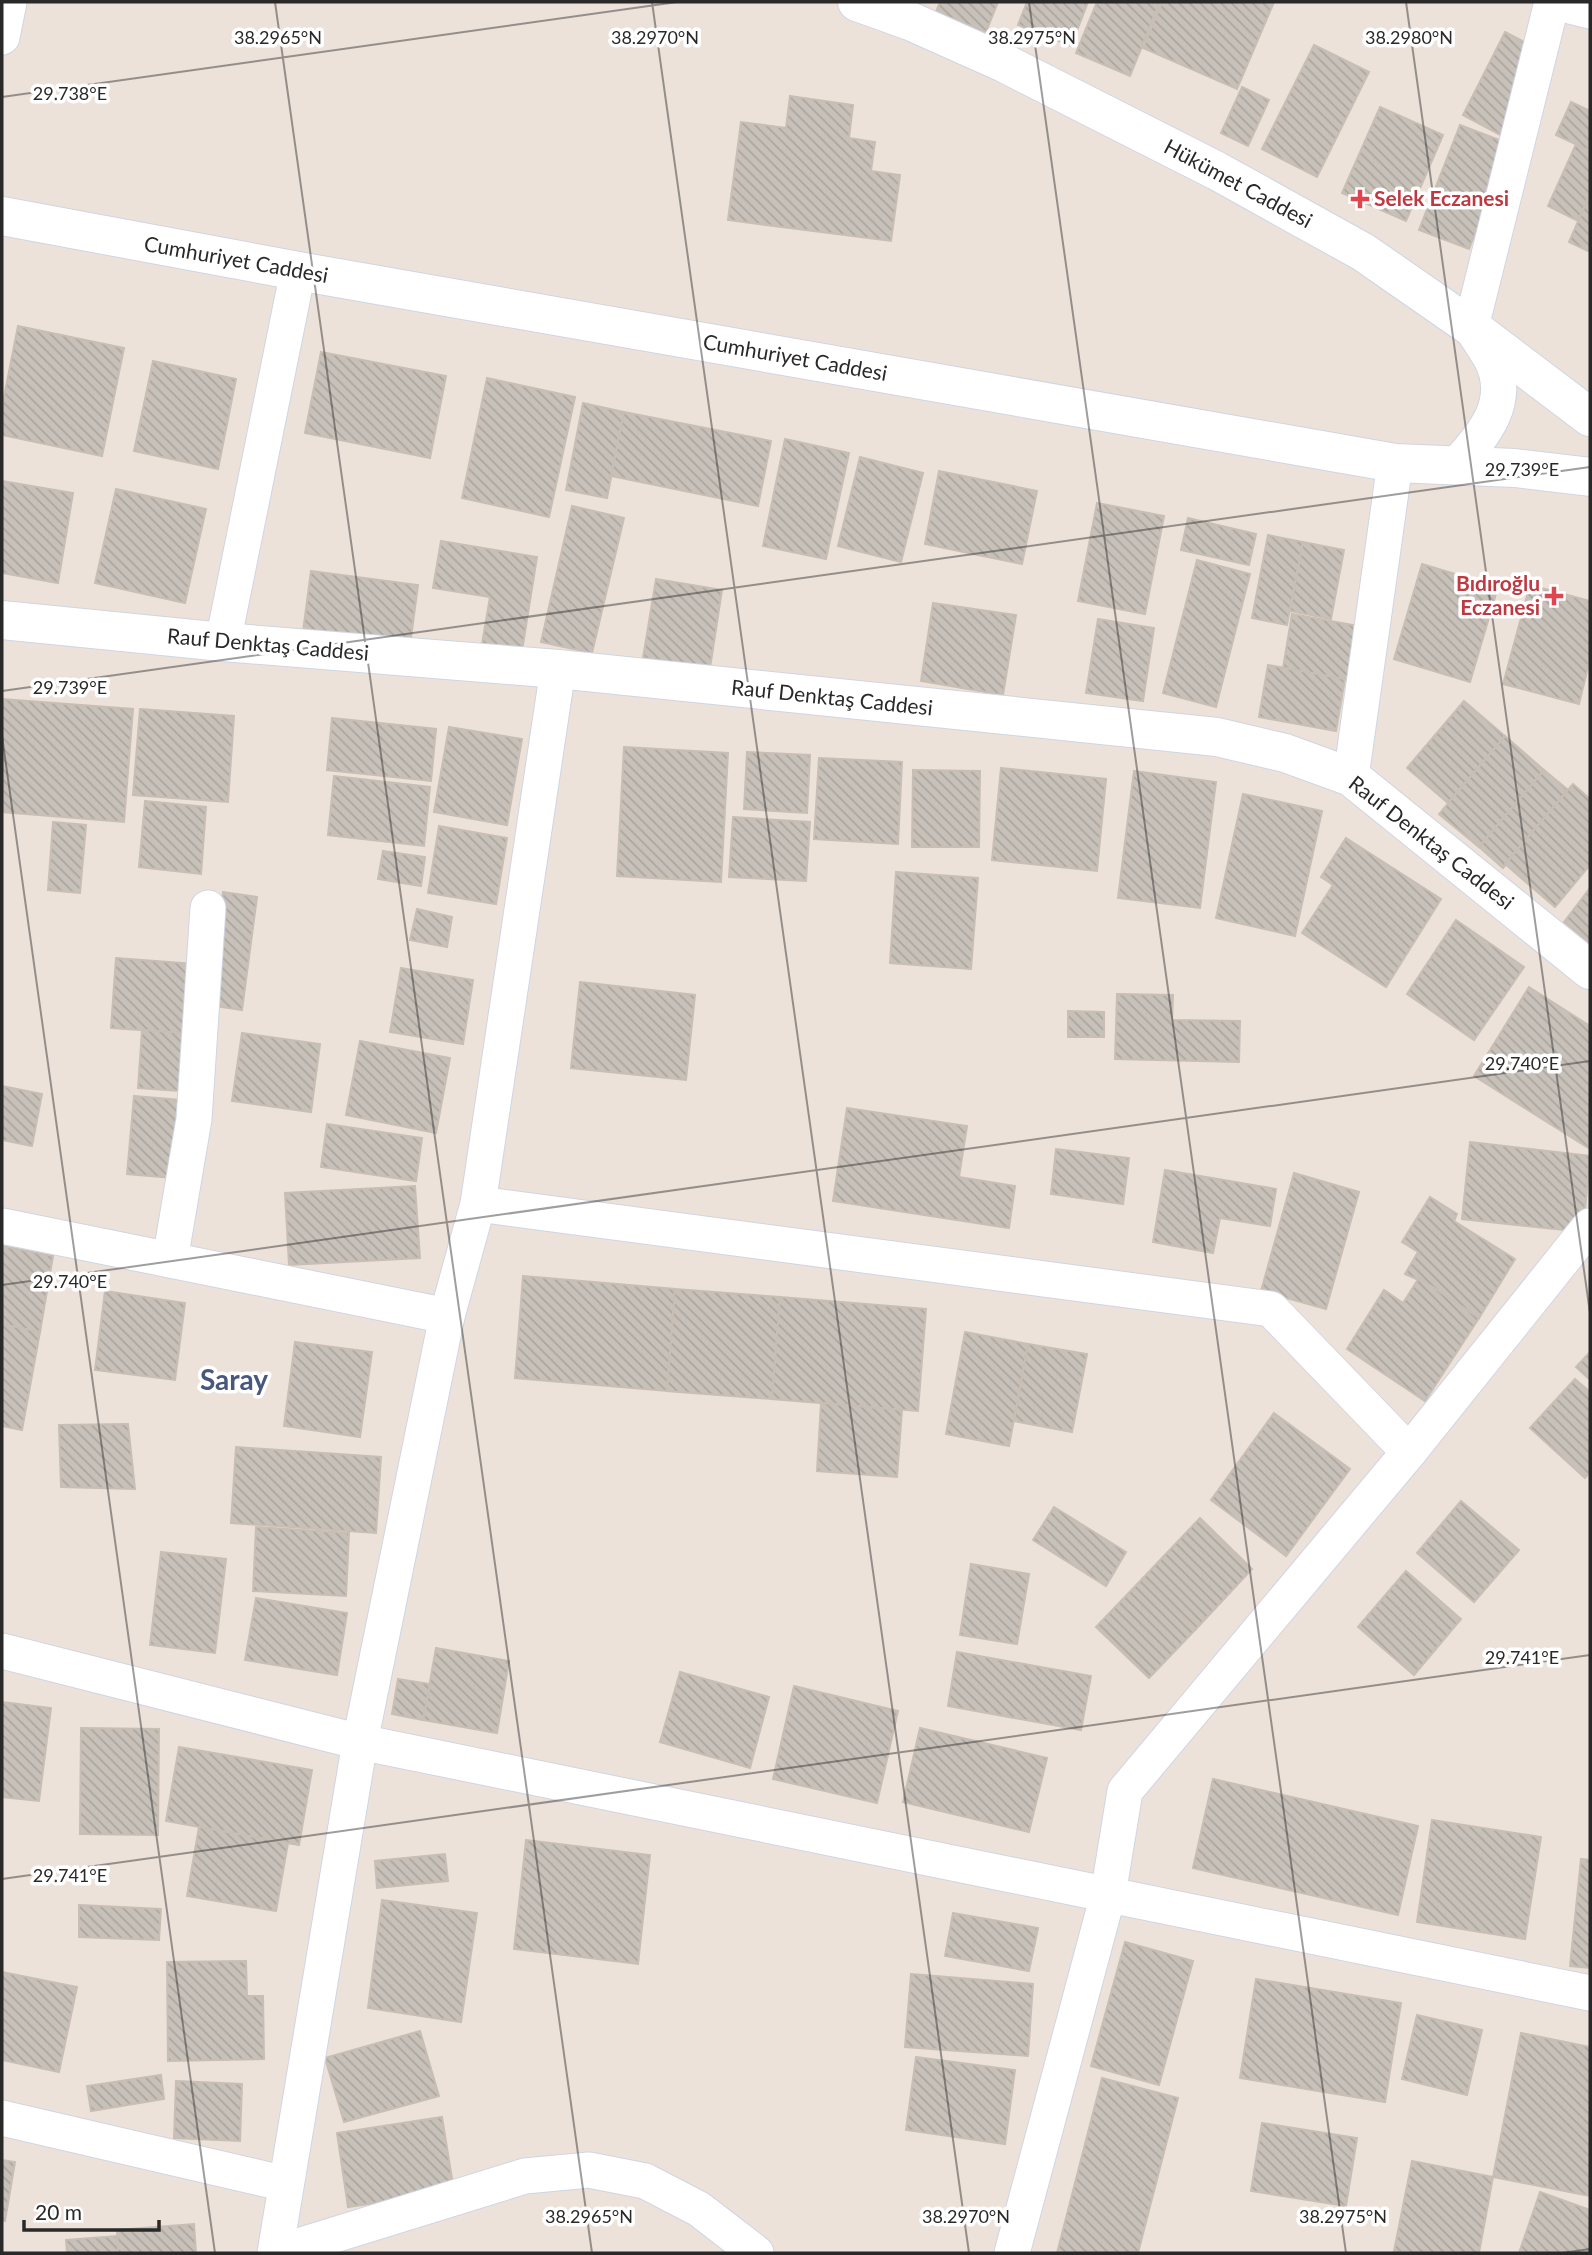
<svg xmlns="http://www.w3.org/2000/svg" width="1592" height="2255" viewBox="0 0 1592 2255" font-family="Lato,sans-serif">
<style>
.building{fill:url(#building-back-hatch);stroke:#c8beb4;stroke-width:2}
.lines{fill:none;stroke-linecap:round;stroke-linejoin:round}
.street-casing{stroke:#cfd5e3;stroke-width:37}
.secondary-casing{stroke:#cfd5e3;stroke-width:40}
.street{stroke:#fff;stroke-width:35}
.secondary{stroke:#fff;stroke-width:38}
.ticks{fill:none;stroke:#292929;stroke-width:2;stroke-opacity:0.45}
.health-dot{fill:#e0444e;stroke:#fff;stroke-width:2.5}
.labels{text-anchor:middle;stroke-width:7;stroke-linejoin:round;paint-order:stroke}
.street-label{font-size:21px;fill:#292929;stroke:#fff}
.health-label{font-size:21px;font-weight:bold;fill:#be3a42;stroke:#fff;text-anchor:start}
.district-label{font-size:28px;font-weight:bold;fill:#47577d;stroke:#fff}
.ticks-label{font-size:18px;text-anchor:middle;fill:#292929;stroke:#fff;stroke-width:7;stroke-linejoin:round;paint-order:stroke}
</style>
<defs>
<pattern id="building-back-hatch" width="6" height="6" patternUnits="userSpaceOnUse" patternTransform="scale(1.75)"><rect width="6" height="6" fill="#c7c1b9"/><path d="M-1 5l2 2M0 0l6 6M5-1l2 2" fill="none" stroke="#aba69f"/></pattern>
</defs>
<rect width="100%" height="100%" fill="#ede2da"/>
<g class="building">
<polygon points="940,2 998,2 986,32 936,12"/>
<polygon points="1027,2 1088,2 1071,46 1018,25"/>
<polygon points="1097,2 1160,2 1130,76 1076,53"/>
<polygon points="1162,2 1274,2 1237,89 1143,48"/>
<polygon points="1505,32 1530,45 1516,72 1527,78 1508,139 1463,115"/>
<polygon points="1314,45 1369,72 1317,177 1262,149"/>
<polygon points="1242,87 1269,100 1248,146 1221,133"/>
<polygon points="790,96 853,105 849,138 875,142 871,171 900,175 891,241 728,220 741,122 786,128"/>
<polygon points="1571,102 1590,111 1590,151 1556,135"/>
<polygon points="1380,107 1443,135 1406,221 1342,193"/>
<polygon points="1460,125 1510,144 1469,249 1419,230"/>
<polygon points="1576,144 1590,151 1590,194 1578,221 1548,206"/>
<polygon points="1590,194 1590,252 1569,242"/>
<polygon points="18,326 124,348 102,456 2,435 2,407"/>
<polygon points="321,352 446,376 430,458 305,433"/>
<polygon points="153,361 236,379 218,469 134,451"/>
<polygon points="487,378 575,397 549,517 462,498"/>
<polygon points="583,403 624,412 607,498 566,490"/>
<polygon points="624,412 771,441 758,506 611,476"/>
<polygon points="785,439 849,453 826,559 763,546"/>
<polygon points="860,457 923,473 901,562 838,546"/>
<polygon points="939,471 1037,491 1022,564 925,544"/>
<polygon points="2,481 73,493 58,583 2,573"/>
<polygon points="116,489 206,509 185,603 95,583"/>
<polygon points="1097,503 1164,516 1145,614 1078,601"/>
<polygon points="572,506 624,518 592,653 541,642"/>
<polygon points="1188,518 1256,534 1249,565 1181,550"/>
<polygon points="1268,535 1303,542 1287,625 1252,618"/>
<polygon points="441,541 537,557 522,651 482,644 490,597 433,588"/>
<polygon points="1303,542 1344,550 1331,619 1290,611"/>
<polygon points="1197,560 1250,574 1216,707 1163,693"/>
<polygon points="1422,564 1498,587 1470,682 1394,659"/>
<polygon points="311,571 418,585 409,653 302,639"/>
<polygon points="656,579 722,590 710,668 643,658"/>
<polygon points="1530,585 1590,601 1590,659 1579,704 1503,684"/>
<polygon points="933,603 1016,615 1003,695 921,681"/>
<polygon points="1292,614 1364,627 1354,681 1283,668"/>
<polygon points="1098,619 1154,628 1143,701 1086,693"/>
<polygon points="1268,665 1345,679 1336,731 1259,717"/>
<polygon points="2,699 133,709 124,822 2,812"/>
<polygon points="1464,701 1505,736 1448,803 1407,768"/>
<polygon points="140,709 234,716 228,802 133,795"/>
<polygon points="332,718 436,729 431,781 327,770"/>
<polygon points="449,727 522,739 507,825 434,812"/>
<polygon points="1505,736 1544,770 1479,847 1439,814"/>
<polygon points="624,747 728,753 721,882 617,876"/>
<polygon points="747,752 810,755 807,813 744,809"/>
<polygon points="819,758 902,762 898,844 814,839"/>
<polygon points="1001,768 1106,779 1097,871 992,860"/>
<polygon points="913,770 980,771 979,847 912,847"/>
<polygon points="1544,770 1568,790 1503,868 1479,847"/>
<polygon points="1134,771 1216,782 1200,908 1118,898"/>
<polygon points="334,776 430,787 424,846 328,835"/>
<polygon points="1573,784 1590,799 1590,865 1555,907 1505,864"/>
<polygon points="1243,794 1322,811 1295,936 1216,918"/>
<polygon points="145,801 206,807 201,874 139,867"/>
<polygon points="733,817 810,822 806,881 729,877"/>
<polygon points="53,822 86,825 80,893 48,890"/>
<polygon points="439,826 507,838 496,904 428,893"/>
<polygon points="1346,838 1441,899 1386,987 1302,933 1333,885 1321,877"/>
<polygon points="383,851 425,857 421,886 378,879"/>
<polygon points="896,872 978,878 971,969 890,963"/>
<polygon points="1590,888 1590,943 1564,922"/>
<polygon points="223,892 257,897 242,1010 208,1005"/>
<polygon points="417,909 452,917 447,947 410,940"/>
<polygon points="1456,920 1524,967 1474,1040 1407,994"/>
<polygon points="116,958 194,964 185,1033 111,1028"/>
<polygon points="401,968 473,980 463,1044 390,1032"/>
<polygon points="580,982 695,995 686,1080 571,1068"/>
<polygon points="1529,987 1590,1026 1590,1149 1474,1076"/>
<polygon points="1117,994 1173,995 1172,1020 1240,1021 1239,1062 1115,1059"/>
<polygon points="1068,1011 1104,1012 1104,1037 1068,1037"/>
<polygon points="142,1030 185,1033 180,1091 138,1088"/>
<polygon points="242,1033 320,1044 311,1112 232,1101"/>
<polygon points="360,1041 450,1058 436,1133 346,1115"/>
<polygon points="2,1086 42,1094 32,1146 2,1140"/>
<polygon points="134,1096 180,1100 172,1178 127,1174"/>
<polygon points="847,1108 967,1126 959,1177 1015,1186 1009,1228 833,1201"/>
<polygon points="327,1124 422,1138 416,1181 321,1167"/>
<polygon points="1470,1142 1590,1156 1583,1232 1462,1219"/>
<polygon points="1056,1149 1129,1158 1123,1204 1051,1194"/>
<polygon points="1165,1170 1276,1189 1270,1226 1220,1218 1213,1253 1153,1242"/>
<polygon points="1294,1173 1359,1192 1326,1309 1261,1291"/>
<polygon points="415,1186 420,1258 289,1265 285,1193"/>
<polygon points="1430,1197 1457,1214 1454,1221 1515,1259 1479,1318 1419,1278 1418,1280 1405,1274 1418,1252 1402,1242"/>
<polygon points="2,1246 53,1256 40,1332 2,1324"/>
<polygon points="523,1276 675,1289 667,1391 515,1378"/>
<polygon points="1419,1278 1479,1318 1425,1401 1347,1349 1384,1290 1403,1303"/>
<polygon points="675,1289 780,1297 772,1399 667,1391"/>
<polygon points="105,1291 185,1303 175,1380 95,1370"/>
<polygon points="780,1297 926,1309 918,1411 772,1399"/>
<polygon points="2,1324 40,1332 22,1430 2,1426"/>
<polygon points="965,1332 1028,1344 1009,1446 946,1434"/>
<polygon points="295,1342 372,1352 360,1437 284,1426"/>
<polygon points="1028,1344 1087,1354 1072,1432 1014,1421"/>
<polygon points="1590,1352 1590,1380 1576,1367"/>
<polygon points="1575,1379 1590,1392 1590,1472 1585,1478 1530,1428"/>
<polygon points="821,1403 902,1410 897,1477 817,1471"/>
<polygon points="1274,1413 1350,1469 1286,1556 1211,1500"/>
<polygon points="128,1424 135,1489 61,1487 59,1425"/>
<polygon points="236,1447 381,1457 376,1533 231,1523"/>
<polygon points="1461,1501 1519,1550 1474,1602 1417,1553"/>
<polygon points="1054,1507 1126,1552 1106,1586 1033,1540"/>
<polygon points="1200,1518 1252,1569 1196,1629 1143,1578"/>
<polygon points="256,1527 349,1533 346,1596 253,1591"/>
<polygon points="161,1552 226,1559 215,1653 150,1645"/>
<polygon points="971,1564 1029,1574 1017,1644 960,1635"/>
<polygon points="1406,1571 1461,1619 1414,1675 1358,1627"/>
<polygon points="1143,1578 1196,1629 1149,1678 1096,1627"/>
<polygon points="256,1598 347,1613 337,1675 245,1660"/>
<polygon points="436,1648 509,1661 497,1733 423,1720"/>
<polygon points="957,1652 1091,1676 1081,1730 948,1706"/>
<polygon points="680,1672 769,1697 750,1768 660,1742"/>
<polygon points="398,1679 430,1684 423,1720 392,1714"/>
<polygon points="794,1686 898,1711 877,1803 773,1779"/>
<polygon points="2,1702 51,1708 39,1801 2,1797"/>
<polygon points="81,1728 159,1729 158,1835 80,1834"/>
<polygon points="920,1728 1047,1758 1029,1832 903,1802"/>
<polygon points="179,1747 312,1770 299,1845 166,1821"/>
<polygon points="1213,1779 1418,1826 1398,1915 1193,1868"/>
<polygon points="1432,1820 1541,1837 1525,1939 1417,1922"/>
<polygon points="199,1827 288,1843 276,1911 187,1896"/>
<polygon points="526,1840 650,1855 638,1964 514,1949"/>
<polygon points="445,1854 448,1881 377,1888 375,1861"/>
<polygon points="1581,1859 1590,1860 1590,1968 1570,1966"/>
<polygon points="382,1900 477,1913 461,2022 368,2008"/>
<polygon points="79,1905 161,1909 159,1940 79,1937"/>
<polygon points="953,1913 1038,1928 1029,1971 945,1956"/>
<polygon points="1125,1942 1193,1961 1159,2085 1091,2066"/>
<polygon points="246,1961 247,1996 263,1996 264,2059 168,2061 167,1962"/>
<polygon points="2,1972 77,1987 59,2072 2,2060"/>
<polygon points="911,1974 1033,1984 1028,2056 905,2047"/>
<polygon points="1256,1979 1401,2003 1385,2102 1240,2078"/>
<polygon points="1417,2015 1482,2030 1467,2095 1402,2079"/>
<polygon points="420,2031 439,2096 344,2122 325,2058"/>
<polygon points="1521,2033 1590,2047 1590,2196 1493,2177"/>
<polygon points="916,2057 1015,2070 1005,2144 906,2130"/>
<polygon points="161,2075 164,2099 91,2111 87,2086"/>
<polygon points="1102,2078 1178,2098 1138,2253 1057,2253"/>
<polygon points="176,2081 242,2084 240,2141 174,2138"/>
<polygon points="442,2117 454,2191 348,2207 337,2133"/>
<polygon points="1262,2123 1357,2138 1346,2206 1251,2191"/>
<polygon points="2,2160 15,2162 5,2221 2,2220"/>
<polygon points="1412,2161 1493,2177 1479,2253 1407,2253 1394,2251"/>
<polygon points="1540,2192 1590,2210 1590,2253 1519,2253"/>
<polygon points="194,2224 196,2253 118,2253 117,2230"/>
<polygon points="117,2236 118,2253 67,2253 66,2240"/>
</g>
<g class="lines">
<defs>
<g id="street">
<polyline points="1554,2 1590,11"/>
<polyline points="2,37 9,2"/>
<path d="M1457 464C1484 435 1513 401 1491 359 1485 348 1477 337 1471 327L1552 2"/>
<polyline points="223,642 298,271"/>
<polyline points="1351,777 1395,463"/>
<polyline points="478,1204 1271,1309 1409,1452"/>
<polyline points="2,1226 447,1316"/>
<polyline points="170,1260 194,1119 208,908"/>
<polyline points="2,1651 360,1742 1590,1993"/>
<polyline points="2,2118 286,2184"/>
<polyline points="275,2253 360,1742 447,1316 478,1204 558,669"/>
<polyline points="276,2253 525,2176 589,2170 645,2181 699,2209 756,2253"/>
<polyline points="1012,2253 1108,1895 1125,1791 1409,1452 1590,1226"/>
</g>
<g id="secondary">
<polyline points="857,2 910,21 1004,63 1217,171 1363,252 1471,327 1590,417"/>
<polyline points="2,216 298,271 1395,463 1515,468 1590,477"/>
<polyline points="2,620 223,642 558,669 1217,737 1285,753 1351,777 1590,970"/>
</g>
</defs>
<use href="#street" class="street-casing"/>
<use href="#secondary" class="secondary-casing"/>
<use href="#street" class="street"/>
<use href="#secondary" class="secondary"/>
</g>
<path class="ticks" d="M275 2 592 2253M652 2 969 2253M1029 2 1346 2253M1406 2 1590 1313M2 97 677 2M2 691 1590 467M2 736 215 2253M2 1285 1590 1061M2 1879 1590 1655M1562 2253 1590 2249"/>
<g class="health-dot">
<path d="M1356.5 188.5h7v7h7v7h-7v7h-7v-7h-7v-7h7z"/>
<path d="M1550.5 585.5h7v7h7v7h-7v7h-7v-7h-7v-7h7z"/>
</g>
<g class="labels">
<g class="street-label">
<text transform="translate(1238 184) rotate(28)" y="7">Hükümet Caddesi</text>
<text transform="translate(236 260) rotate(10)" y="7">Cumhuriyet Caddesi</text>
<text transform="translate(795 358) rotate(10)" y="7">Cumhuriyet Caddesi</text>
<text transform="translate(268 645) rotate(5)" y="7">Rauf Denktaş Caddesi</text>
<text transform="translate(832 698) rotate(6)" y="7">Rauf Denktaş Caddesi</text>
<text transform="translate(1431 843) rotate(38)" y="7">Rauf Denktaş Caddesi</text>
</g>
<g class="health-label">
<text x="1374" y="206">Selek Eczanesi</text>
<text x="1540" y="591" text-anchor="end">Bıdıroğlu<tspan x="1540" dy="24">Eczanesi</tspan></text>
</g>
<g class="district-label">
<text x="234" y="1390">Saray</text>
</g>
</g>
<g class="ticks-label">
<text x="278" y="44">38.2965°N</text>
<text x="655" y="44">38.2970°N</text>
<text x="1032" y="44">38.2975°N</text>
<text x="1409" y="44">38.2980°N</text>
<text x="70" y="100">29.738°E</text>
<text x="1522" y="476">29.739°E</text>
<text x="70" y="694">29.739°E</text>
<text x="1522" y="1070">29.740°E</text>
<text x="70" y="1288">29.740°E</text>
<text x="1522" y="1664">29.741°E</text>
<text x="70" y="1882">29.741°E</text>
<text x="589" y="2223">38.2965°N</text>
<text x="966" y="2223">38.2970°N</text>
<text x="1343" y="2223">38.2975°N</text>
</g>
<rect width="1592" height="2255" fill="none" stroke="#292929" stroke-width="7"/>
<path d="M24 2220v10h135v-10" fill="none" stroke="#292929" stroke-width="3.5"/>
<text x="35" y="2220" font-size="21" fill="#292929" stroke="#ffffff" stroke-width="5" paint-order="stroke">20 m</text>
</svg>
